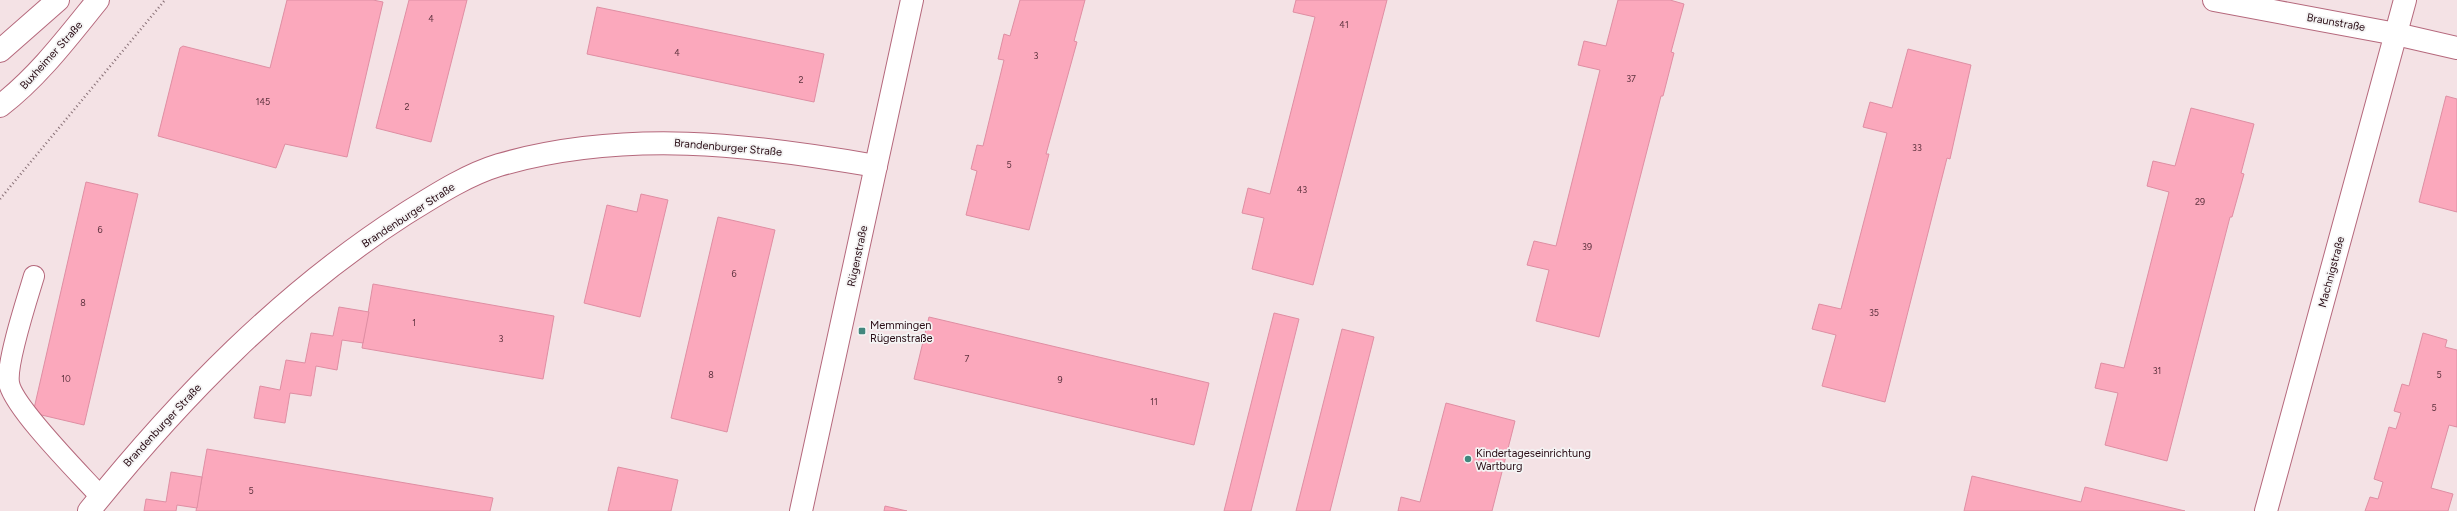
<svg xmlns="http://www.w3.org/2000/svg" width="2457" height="511" viewBox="0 0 2457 511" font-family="Figtree,sans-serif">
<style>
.building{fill:#fba8bc;stroke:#df8ea3}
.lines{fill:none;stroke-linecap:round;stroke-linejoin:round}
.service-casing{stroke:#b5687c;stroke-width:22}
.minor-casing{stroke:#b5687c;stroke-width:24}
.secondary-casing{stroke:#b5687c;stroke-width:24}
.path{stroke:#876f75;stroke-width:2.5;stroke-dasharray:1 3;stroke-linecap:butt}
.service{stroke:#fff;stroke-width:20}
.minor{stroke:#fff;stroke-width:22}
.secondary{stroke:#fff;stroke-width:22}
.poi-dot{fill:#42877e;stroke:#f4f4f4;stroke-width:1.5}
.labels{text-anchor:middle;stroke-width:3.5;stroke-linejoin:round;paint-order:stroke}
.number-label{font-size:9px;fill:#5d323e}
.street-label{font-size:11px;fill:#280b14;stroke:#f4f4f4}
.poi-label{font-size:11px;fill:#280b14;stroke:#f4f4f4;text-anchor:start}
</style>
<rect width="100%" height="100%" fill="#f4e2e5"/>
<g class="building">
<polygon points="287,0 373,0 383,2 347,157 285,144 276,168 158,136 180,48 183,46 270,68"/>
<polygon points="409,0 467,0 431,142 376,128"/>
<polygon points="1020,0 1085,0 1074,41 1077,42 1046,154 1049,154 1029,230 966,215 977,171 971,169 977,145 983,146 1004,60 998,59 1004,34 1010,36"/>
<polygon points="1296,0 1387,0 1313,285 1252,269 1264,218 1242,213 1248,188 1270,194 1315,17 1293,12"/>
<polygon points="1618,0 1670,0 1684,4 1671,52 1674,53 1663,96 1661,96 1599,337 1536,321 1549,270 1527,265 1534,241 1556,246 1600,70 1578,65 1584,41 1606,46"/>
<polygon points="597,7 824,54 814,102 587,54"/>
<polygon points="1908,49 1971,65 1950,159 1947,158 1885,402 1822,386 1836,335 1812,329 1819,304 1841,309 1887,133 1863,127 1870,102 1892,108"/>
<polygon points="2446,96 2457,99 2457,212 2419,202"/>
<polygon points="2191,108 2254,124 2241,173 2244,174 2232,217 2230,217 2167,461 2105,445 2118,393 2095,388 2101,363 2124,368 2169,192 2147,186 2153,161 2175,166"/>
<polygon points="86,182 138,194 84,425 33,413"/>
<polygon points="641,194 668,200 640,317 584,303 607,205 637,212"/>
<polygon points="718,217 775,230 727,432 671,418"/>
<polygon points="373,284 554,316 543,379 362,348"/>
<polygon points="339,307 369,312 363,343 342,340 337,370 316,366 311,396 290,393 285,423 254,418 260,386 280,390 286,360 305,363 311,333 333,336"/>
<polygon points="1274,313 1299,319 1251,511 1224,511"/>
<polygon points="929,317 1209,383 1194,445 914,379"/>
<polygon points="1342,329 1374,337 1330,511 1296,511"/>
<polygon points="2423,333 2447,340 2445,347 2457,350 2457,427 2449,425 2431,488 2453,494 2448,511 2365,511 2370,497 2378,499 2383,482 2374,479 2389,427 2396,429 2401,413 2394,411 2402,384 2409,386"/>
<polygon points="1446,403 1515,421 1492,511 1398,511 1401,497 1420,502"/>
<polygon points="207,449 493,498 490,511 196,511"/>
<polygon points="618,467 678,480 671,511 608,511"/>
<polygon points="171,472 202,477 197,508 177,505 176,511 144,511 146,499 166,502"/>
<polygon points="1972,476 2081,502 2085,487 2185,511 1964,511"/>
<polygon points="885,506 907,511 884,511"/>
</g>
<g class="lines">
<defs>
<path id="service" d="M34 276C27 299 6 363 9 383 13 407 81 475 100 496"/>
<g id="minor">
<polyline points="2214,0 2396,34 2457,48"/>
<path d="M89 511C180 398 282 293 405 214 434 196 466 175 499 165 625 129 750 144 876 166"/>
<polyline points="801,511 912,0"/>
<polyline points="2266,511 2405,0"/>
</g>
<g id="secondary">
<polyline points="0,51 58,0"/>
<path d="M0 106C38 77 68 37 98 0"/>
</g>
</defs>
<use href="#service" class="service-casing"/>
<use href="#minor" class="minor-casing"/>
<use href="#secondary" class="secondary-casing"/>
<polyline class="path" points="0,199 165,0"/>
<use href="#service" class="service"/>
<use href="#minor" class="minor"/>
<use href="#secondary" class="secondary"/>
</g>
<g class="poi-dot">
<rect x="858" y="327" width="8" height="8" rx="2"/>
<circle cx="1468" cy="459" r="4"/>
</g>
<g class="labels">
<g class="number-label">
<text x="431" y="22">4</text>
<text x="1344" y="28">41</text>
<text x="677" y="56">4</text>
<text x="1036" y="59">3</text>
<text x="1631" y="82">37</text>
<text x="801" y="83">2</text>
<text x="263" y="105">145</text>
<text x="407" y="110">2</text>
<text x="1917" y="151">33</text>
<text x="1009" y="168">5</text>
<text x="1302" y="193">43</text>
<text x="2200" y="205">29</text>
<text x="100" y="233">6</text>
<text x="1587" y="250">39</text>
<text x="734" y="277">6</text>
<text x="83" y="306">8</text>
<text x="1874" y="316">35</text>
<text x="414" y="326">1</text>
<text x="501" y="342">3</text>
<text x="967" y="362">7</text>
<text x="2157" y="374">31</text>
<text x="711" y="378">8</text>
<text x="2439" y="378">5</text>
<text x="66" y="382">10</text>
<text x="1060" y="383">9</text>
<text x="1154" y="405">11</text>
<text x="2434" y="411">5</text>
<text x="251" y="494">5</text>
</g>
<g class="street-label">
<text transform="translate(2336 22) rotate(10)" y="4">Braunstraße</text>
<text transform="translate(51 55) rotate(-48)" y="4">Buxheimer Straße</text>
<text transform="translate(728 147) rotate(5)" y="4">Brandenburger Straße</text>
<text transform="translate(408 215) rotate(-33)" y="4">Brandenburger Straße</text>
<text transform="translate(857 256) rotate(-78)" y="4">Rügenstraße</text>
<text transform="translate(2331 272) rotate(-75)" y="4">Machnigstraße</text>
<text transform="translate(162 425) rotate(-47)" y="4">Brandenburger Straße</text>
</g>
<g class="poi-label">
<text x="870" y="329">Memmingen<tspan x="870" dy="13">Rügenstraße</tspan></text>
<text x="1476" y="457">Kindertageseinrichtung<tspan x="1476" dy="13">Wartburg</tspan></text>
</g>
</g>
</svg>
